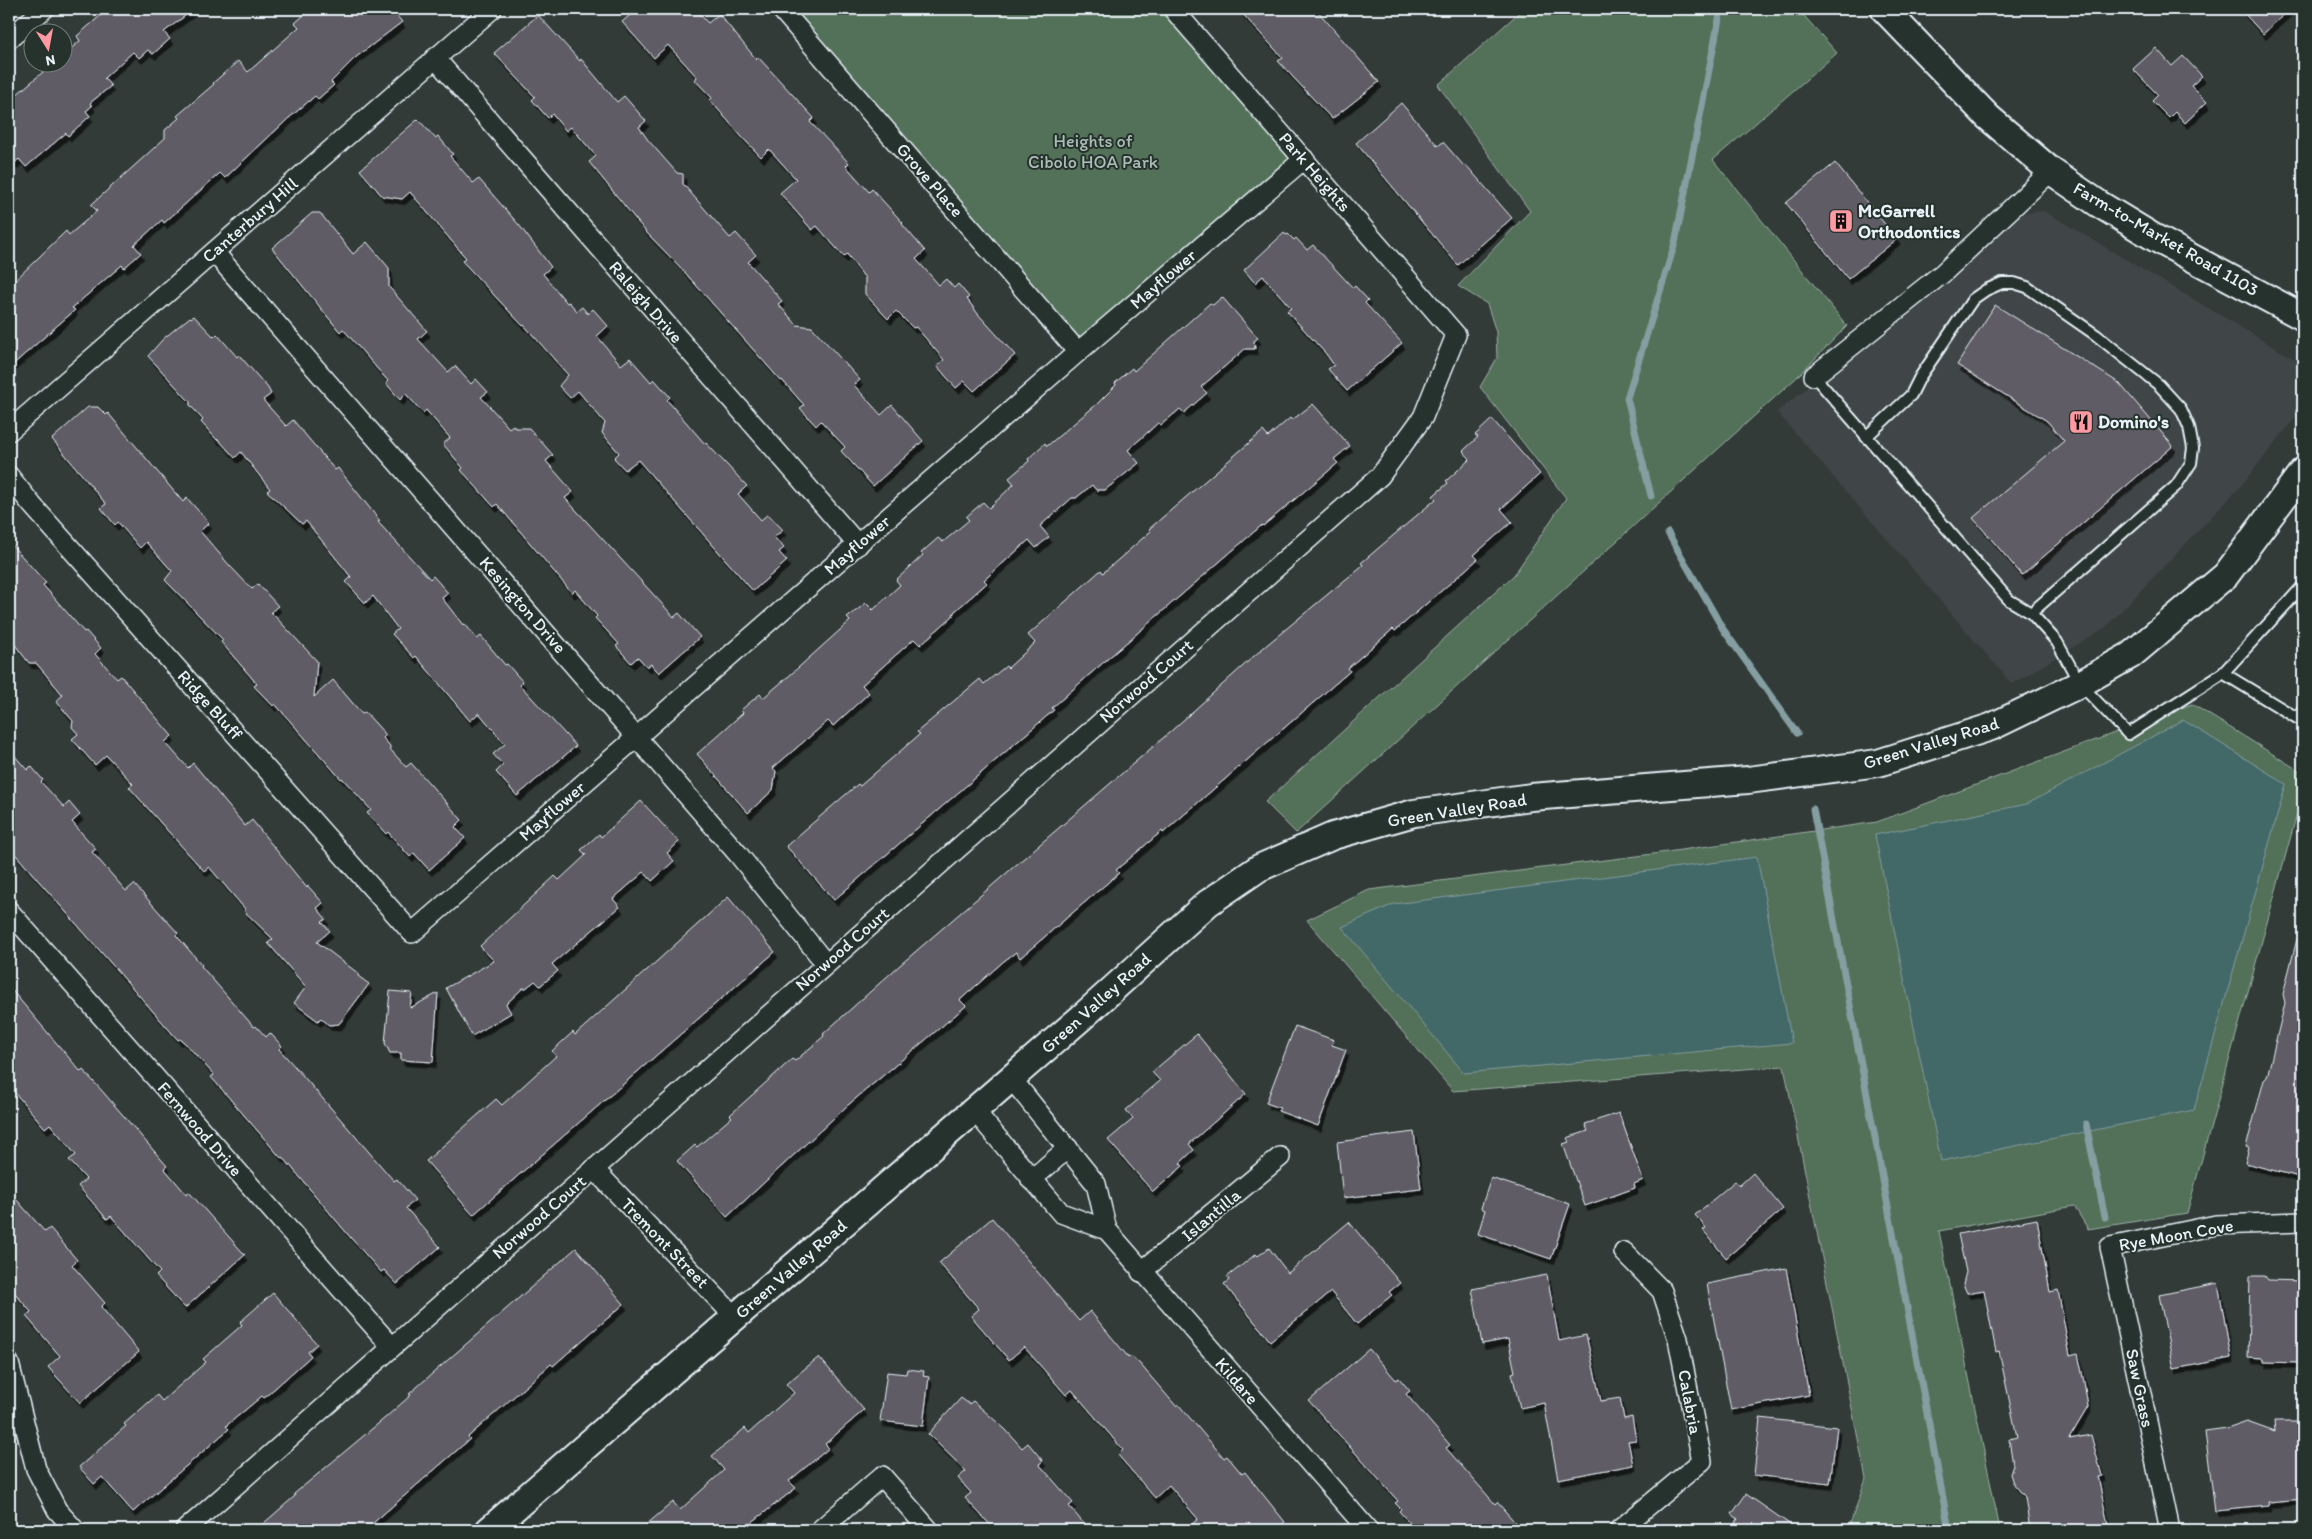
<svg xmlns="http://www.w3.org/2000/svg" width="2312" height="1539" viewBox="0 0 2312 1539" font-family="Itim,sans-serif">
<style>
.built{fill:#404546}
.green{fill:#527058;stroke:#9db0a8}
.water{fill:#426767;stroke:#849ea1}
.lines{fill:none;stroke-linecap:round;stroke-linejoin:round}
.stream{stroke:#849ea1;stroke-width:7}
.building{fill:#615c66;stroke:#e8f1f8;filter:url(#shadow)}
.lane-casing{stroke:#e8f1f8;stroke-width:14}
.street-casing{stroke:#e8f1f8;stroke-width:22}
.secondary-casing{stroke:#e8f1f8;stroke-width:30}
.lane{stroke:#26332d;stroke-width:10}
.street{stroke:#26332d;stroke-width:19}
.secondary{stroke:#26332d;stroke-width:26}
.labels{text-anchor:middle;stroke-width:4;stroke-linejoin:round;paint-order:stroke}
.park-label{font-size:18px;fill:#acbdb8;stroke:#26332d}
.street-label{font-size:18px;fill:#e8f1f8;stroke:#26332d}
.poi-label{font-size:18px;font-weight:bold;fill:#e8f1f8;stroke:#26332d;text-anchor:start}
</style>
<defs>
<filter id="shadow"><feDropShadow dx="3" dy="5.5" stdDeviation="0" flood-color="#0009"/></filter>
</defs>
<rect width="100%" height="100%" fill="#323b38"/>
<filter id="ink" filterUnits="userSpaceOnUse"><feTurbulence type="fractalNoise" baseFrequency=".02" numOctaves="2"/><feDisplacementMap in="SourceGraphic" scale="10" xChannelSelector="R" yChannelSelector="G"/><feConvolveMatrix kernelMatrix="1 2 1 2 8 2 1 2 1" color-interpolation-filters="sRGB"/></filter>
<g filter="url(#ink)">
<polygon class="built" points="2044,211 2298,361 2303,408 2240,487 2105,628 2012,684 1777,412 2024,213"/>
<g class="green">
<polygon points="781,9 1171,9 1304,159 1078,352"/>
<polygon points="1523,9 1798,9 1837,53 1713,160 1847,326 1795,379 1296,833 1265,802 1514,575 1566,498 1480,387 1497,358 1496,332 1487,304 1458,286 1530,211 1438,85"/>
<polygon points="2192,704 2303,773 2303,792 2187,1213 2088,1229 2074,1206 1939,1231 2000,1530 1848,1530 1866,1479 1784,1066 1453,1091 1307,920 1369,890 1653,854 1877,822"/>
</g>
<g class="water">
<polygon points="2183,720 2286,784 2194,1110 1941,1161 1875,835 2027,804"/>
<polygon points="1757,857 1792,1043 1464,1073 1342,927 1394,904"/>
</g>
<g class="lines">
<g class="stream">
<polyline points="1651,496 1627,398 1675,243 1721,9"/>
<polyline points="1668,533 1723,629 1797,733"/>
<polyline points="1813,809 1949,1530"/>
<polyline points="2086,1124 2105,1217"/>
</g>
</g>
<g class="building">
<polygon points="108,9 194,9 164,32 170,39 153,54 148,50 139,58 133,52 104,78 111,86 90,103 92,106 86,111 90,116 68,136 66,133 26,167 19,159 9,168 9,101 43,72 35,62 62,62 62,56 80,41 77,36"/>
<polygon points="311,9 391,9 402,22 355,58 331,82 334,85 318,99 315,96 289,118 225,178 220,173 164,223 162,220 134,245 141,253 124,268 122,265 72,308 75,310 9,368 9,286 66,231 69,235 97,211 91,205 165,138 165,130 179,118 177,116 214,84 213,83 238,61 248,72 299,27 295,23"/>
<polygon points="637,9 695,9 708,23 719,14 756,59 758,57 814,118 810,122 849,163 846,166 869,192 872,189 903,223 902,224 925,251 916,259 939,285 946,279 954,288 958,284 969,297 967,299 978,314 1015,355 974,391 964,381 956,388 937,366 944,360 916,327 913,328 896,311 888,319 865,294 865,278 847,254 844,257 817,226 812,230 780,193 796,179 769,149 761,157 741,136 710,100 712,98 695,80 697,77 668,45 654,58 622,22"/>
<polygon points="1238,9 1316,9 1379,82 1332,119 1278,61 1283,58"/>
<polygon points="2240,9 2290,9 2263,34"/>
<polygon points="538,15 580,61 581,59 617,102 624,96 646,121 639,127 648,140 677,173 683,174 683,184 730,238 736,233 756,255 748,262 782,301 778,304 797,325 812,327 860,380 854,385 881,415 892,405 923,441 873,486 841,451 845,447 821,421 816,426 800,408 804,405 782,380 781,381 680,267 646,232 589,162 596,156 571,127 566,131 552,114 548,118 532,100 535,97 494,53"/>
<polygon points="2156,48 2172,66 2183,56 2202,76 2191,86 2207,102 2185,123 2175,112 2169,118 2152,101 2158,95 2133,69"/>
<polygon points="1401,103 1438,146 1443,142 1464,166 1466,165 1512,218 1458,265 1356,143"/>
<polygon points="418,119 435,138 438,136 453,154 450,156 473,183 479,179 519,225 551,267 543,274 567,303 569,302 577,311 582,307 588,314 593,309 608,326 597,336 621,365 630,358 651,382 654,379 670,397 667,400 705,444 706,443 747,486 738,494 761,520 768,514 783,530 774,537 784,548 779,552 787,561 753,591 638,460 625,470 614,458 619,453 602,433 605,423 578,391 570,398 559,386 568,375 524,325 523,326 462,261 466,258 410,192 402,199 382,196 360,170"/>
<polygon points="1835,163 1897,239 1848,279 1786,203"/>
<polygon points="312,213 320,213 353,254 367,242 389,268 389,287 427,331 418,339 448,372 455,366 471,384 476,379 488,392 481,397 509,428 513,425 515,428 529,428 553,455 546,461 573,492 565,498 674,617 679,613 700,637 659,673 651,664 647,667 638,657 631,663 616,646 619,644 595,618 597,616 575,590 572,593 497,504 494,507 461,470 463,468 443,444 450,438 426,410 423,413 406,394 400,400 386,383 388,381 343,329 340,332 272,248"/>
<polygon points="1284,233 1286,235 1288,234 1294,240 1296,238 1307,250 1313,245 1353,288 1355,286 1368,300 1365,303 1402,343 1347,391 1328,369 1334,365 1326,354 1287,311 1291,308 1263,276 1255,283 1244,270"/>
<polygon points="1222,297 1258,338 1254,341 1255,349 1245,349 1201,387 1207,393 1184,413 1180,409 1161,425 1158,423 1128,450 1139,463 1105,490 1096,490 1092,485 1076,498 1072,498 1040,526 1049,537 1036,548 1029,540 984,580 987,583 954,612 953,616 920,645 914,639 862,685 869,693 833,726 828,721 773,768 776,771 773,790 748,813 697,754 743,713 741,710 760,694 763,698 789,676 850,621 847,618 866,603 873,610 900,585 896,580 923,555 921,553 938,538 943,542 969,520 966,517 983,502 989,508 1014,484 1009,478 1029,461 1028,459 1045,443 1047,446 1097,404 1116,385 1115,383 1132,368 1134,371 1210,303 1213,305"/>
<polygon points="1995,305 2119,383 2173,446 2022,575 1973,518 2064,441 2047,421 1957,365"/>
<polygon points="194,316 214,337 217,334 237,357 239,355 268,388 271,394 263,400 286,426 293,420 335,470 338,468 380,521 378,522 430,579 433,576 448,593 442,598 463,625 465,624 477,639 481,636 505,665 507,664 523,682 520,685 576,746 517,796 496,772 503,765 493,754 505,744 479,713 470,721 416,656 414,658 392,634 398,629 373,596 365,603 346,582 351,577 306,521 302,524 267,491 270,489 241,452 235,458 218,439 217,440 201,422 203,420 190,405 190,402 148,356 163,339 190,317 191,318"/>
<polygon points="1313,404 1350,446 1334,459 1338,463 1263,526 1262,525 1089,675 1052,708 1054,710 834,900 786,846 858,784 860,786 920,734 917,732 980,679 984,684 1006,666 1008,668 1035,643 1028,635 1101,570 1103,573 1151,531 1149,529 1263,431 1268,437 1290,418 1292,420"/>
<polygon points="88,407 98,407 106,415 108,413 183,502 187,498 209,523 200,531 230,566 252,589 258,584 278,606 271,612 317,661 314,697 333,680 362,714 365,712 386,735 383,738 390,746 390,749 406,767 411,763 462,820 455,827 465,838 429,870 414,853 410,857 388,832 386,834 367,813 371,810 342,778 341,779 275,704 273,706 254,686 257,684 221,642 223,640 165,580 172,571 146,542 140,548 118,522 115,525 101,508 106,504 52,439"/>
<polygon points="1492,419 1540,474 1501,509 1512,522 1474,555 1478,559 1395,631 1393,629 1348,668 1350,671 1328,690 1163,833 1162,831 1116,870 1119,873 1048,934 1020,958 1016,952 1004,961 960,1000 966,1006 848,1105 727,1217 677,1161 695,1145 697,1147 732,1117 730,1115 792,1059 795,1061 824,1036 823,1034 900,965 1170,732 1263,648 1363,565 1361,563 1436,499 1433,496 1448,483 1446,481 1470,459 1463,451 1478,437 1475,435"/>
<polygon points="9,542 46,583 43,585 84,632 86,631 101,648 95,654 117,679 121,676 172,736 165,742 188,768 193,763 245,826 252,820 307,888 308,886 323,903 317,908 326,919 322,922 330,931 317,942 359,974 358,976 369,984 339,1024 329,1025 321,1018 318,1021 294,1003 306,987 268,943 273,939 245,912 245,909 209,867 204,871 166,829 129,787 133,784 106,755 95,765 72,739 78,734 72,727 73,721 56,701 63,695 36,663 29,663 9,637"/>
<polygon points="9,749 27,770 31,766 43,780 41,782 64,807 69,802 80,815 72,822 96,849 92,852 126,891 134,884 178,933 176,935 202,965 201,966 254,1027 256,1026 266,1037 270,1033 282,1046 279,1049 304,1077 394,1181 397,1179 415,1200 406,1208 440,1247 397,1284 384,1270 381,1272 350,1237 283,1157 281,1158 211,1077 214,1075 185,1043 180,1039 178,1040 9,847"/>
<polygon points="641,801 679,842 667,853 674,861 652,881 644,872 613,899 620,907 552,964 558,971 540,986 535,981 526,988 523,988 506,1004 511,1013 472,1036 446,988 494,961 480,946 555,876 559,880 586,855 581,850 599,834 601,837"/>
<polygon points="728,897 775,952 473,1215 426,1161 496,1099 502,1105 556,1056 552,1051 573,1032 575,1035"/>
<polygon points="2297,939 2303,940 2303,1178 2245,1163 2249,1148 2246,1147 2264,1080 2267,1077 2285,1003 2283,994"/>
<polygon points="9,987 81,1072 83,1070 103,1092 167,1166 164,1168 186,1194 189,1192 245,1255 185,1308 156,1276 160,1272 111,1216 107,1219 78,1186 86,1179 69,1160 76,1155 50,1124 45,1128 9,1086"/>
<polygon points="390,991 412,993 410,1008 438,993 433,1062 401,1060 401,1053 390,1053 385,1043"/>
<polygon points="1295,1026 1334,1040 1332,1045 1346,1050 1318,1126 1278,1111 1280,1108 1266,1103"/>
<polygon points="1197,1034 1246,1094 1189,1144 1194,1150 1180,1163 1183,1166 1153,1192 1108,1140 1133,1119 1126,1110 1160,1081 1152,1072"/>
<polygon points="1619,1113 1643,1180 1634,1184 1635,1188 1585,1206 1563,1144 1569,1142 1567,1138 1588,1131 1585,1124"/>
<polygon points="1414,1132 1421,1189 1343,1198 1337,1142"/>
<polygon points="1753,1173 1783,1209 1726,1258 1703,1230 1706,1228 1695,1215 1735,1181 1739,1186"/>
<polygon points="1491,1178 1570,1204 1551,1259 1478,1234 1485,1210 1481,1208"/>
<polygon points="9,1191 45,1232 50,1228 77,1260 72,1265 105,1303 101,1307 139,1352 80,1403 48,1367 60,1356 26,1316 31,1312 9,1286"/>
<polygon points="992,1218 1079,1321 1090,1311 1129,1358 1131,1356 1139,1363 1176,1406 1178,1404 1224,1458 1227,1456 1242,1474 1245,1472 1285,1522 1276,1530 1185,1530 1198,1519 1169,1485 1155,1498 1118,1455 1123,1450 1072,1390 1066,1395 1024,1347 1009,1360 971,1316 979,1309 939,1263"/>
<polygon points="2037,1219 2050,1292 2058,1290 2070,1356 2078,1354 2084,1382 2088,1407 2069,1439 2091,1435 2102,1476 2098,1477 2109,1530 2030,1530 2025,1497 2013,1483 2010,1474 2013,1465 2009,1439 2017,1437 1999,1351 1996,1352 1984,1290 1967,1293 1963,1284 1966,1272 1958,1234"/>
<polygon points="1349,1222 1400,1283 1389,1292 1392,1295 1357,1324 1331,1292 1270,1341 1224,1284 1229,1280 1227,1277 1256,1254 1258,1256 1269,1248 1288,1273"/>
<polygon points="576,1248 624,1304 553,1366 551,1364 468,1437 470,1439 365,1530 256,1530 295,1496 294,1494 385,1418 411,1395 409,1394"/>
<polygon points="1786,1268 1809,1395 1731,1410 1707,1284"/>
<polygon points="1547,1275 1559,1341 1586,1335 1601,1401 1620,1398 1624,1419 1632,1417 1636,1440 1628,1441 1633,1465 1558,1479 1544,1403 1520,1408 1512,1373 1515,1372 1508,1339 1482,1344 1472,1289"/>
<polygon points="2250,1276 2265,1276 2268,1280 2303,1281 2303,1363 2263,1362 2263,1359 2248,1358"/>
<polygon points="2218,1283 2231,1358 2174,1369 2159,1295"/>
<polygon points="273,1293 317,1344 308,1352 311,1356 264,1398 262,1396 226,1426 229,1429 133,1512 102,1477 94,1484 79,1467 126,1426 124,1424 157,1395 162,1401 206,1362 203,1359 242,1325 240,1322"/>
<polygon points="1369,1349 1396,1380 1399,1378 1410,1391 1406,1394 1450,1445 1446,1448 1495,1504 1497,1502 1522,1530 1416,1530 1399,1511 1401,1509 1395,1503 1398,1501 1309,1401"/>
<polygon points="819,1357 864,1410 825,1444 829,1448 789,1481 796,1488 742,1530 640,1530 673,1502 680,1510 724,1470 712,1456 745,1428 749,1433 794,1393 786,1384"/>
<polygon points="907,1369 924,1371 923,1376 929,1377 923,1426 880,1421 887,1372 906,1374"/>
<polygon points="961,1398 969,1404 973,1401 1006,1430 1022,1448 1028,1443 1043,1461 1039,1464 1073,1503 1069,1506 1089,1530 995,1530 965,1498 971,1493 958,1478 966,1471 928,1434"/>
<polygon points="1760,1418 1837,1427 1830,1484 1754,1475"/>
<polygon points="2274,1421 2303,1421 2303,1499 2268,1502 2269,1506 2215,1511 2205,1432 2227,1429 2247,1422 2275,1432"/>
<polygon points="1746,1494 1798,1530 1730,1530 1738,1519 1732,1514"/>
</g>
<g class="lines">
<defs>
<g id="lane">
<polyline points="1814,376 2009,600 2031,613"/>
<polyline points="1866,437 1911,395 1920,377 1973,299 1986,290 2002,283 2014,283 2027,287 2096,335 2159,385 2181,409 2189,427 2193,448 2191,463 2176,486 2031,613 2057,642 2080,684 2128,734 2223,673"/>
<polyline points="2303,586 2223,673 2297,718 2303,710"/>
</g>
<g id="street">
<polyline points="781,9 1078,352"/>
<polyline points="9,39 44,9"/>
<polyline points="435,58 858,545"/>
<polyline points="214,252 738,854 826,964"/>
<polyline points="1814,376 1943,273 2051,171"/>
<polyline points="9,431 492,9"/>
<polyline points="9,476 32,505 412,933 1078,352 1304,159"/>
<polyline points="9,911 392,1347"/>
<polyline points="1011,1078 1096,1184 1107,1230 1368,1530"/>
<polyline points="974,1110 1061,1213 1107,1230"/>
<polyline points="594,1169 735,1317"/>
<polyline points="1031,1180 1068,1148"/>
<polyline points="1141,1272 1280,1157"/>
<polyline points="9,1363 36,1469 57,1510 75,1530"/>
<polyline points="185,1530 1380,476 1423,417 1456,335 1173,9"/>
<polyline points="820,1530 882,1476 929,1530"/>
<polyline points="1619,1530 1702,1461 1678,1339 1662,1291 1624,1252"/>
<polyline points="2170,1530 2110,1247 2216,1225 2303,1222"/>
</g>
<g id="secondary">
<polyline points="1884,9 1988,117 2051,171 2099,204 2155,238 2303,317"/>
<polyline points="489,1530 1082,1017 1208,903 1259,868 1333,836 1414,813 1531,797 1748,780 1878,763 1991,727 2080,684 2131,655 2226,575 2303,471"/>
</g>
</defs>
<use href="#lane" class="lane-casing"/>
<use href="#street" class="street-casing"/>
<use href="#secondary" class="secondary-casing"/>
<use href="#lane" class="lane"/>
<use href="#street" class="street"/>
<use href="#secondary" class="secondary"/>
</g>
</g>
<defs>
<symbol id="building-square" viewBox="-11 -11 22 22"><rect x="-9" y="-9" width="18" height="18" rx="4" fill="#ff9aa2" stroke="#26332d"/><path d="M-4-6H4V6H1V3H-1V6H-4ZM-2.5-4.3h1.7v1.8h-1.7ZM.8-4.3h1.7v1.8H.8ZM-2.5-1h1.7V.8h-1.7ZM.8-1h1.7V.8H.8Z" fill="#111"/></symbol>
<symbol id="restaurant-square" viewBox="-11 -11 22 22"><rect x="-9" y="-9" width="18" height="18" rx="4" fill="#ff9aa2" stroke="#26332d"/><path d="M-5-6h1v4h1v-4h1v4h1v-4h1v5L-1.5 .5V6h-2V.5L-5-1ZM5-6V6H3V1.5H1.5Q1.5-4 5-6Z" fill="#111"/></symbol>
</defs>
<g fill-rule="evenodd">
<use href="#building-square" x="1827" y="207" width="28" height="28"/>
<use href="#restaurant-square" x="2067" y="408" width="28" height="28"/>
</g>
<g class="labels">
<g class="park-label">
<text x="1093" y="147">Heights of<tspan x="1093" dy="21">Cibolo HOA Park</tspan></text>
</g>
<g class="street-label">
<text transform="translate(1315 172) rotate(49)" y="6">Park Heights</text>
<text transform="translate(930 180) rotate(49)" y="6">Grove Place</text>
<text transform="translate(250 220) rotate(-41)" y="6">Canterbury Hill</text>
<text transform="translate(2166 239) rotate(30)" y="6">Farm-to-Market Road 1103</text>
<text transform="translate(1163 279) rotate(-41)" y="6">Mayflower</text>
<text transform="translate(646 302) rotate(49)" y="6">Raleigh Drive</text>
<text transform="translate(857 545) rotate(-41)" y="6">Mayflower</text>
<text transform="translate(523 605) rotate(49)" y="6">Kesington Drive</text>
<text transform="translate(1146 681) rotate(-41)" y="6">Norwood Court</text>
<text transform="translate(210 705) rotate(48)" y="6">Ridge Bluff</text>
<text transform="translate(1931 743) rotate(-17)" y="6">Green Valley Road</text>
<text transform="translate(1457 810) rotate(-9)" y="6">Green Valley Road</text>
<text transform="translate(552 811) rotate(-41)" y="6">Mayflower</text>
<text transform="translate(842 949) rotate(-41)" y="6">Norwood Court</text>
<text transform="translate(1096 1003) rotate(-42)" y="6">Green Valley Road</text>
<text transform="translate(200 1129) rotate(49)" y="6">Fernwood Drive</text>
<text transform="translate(1211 1215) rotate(-40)" y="6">Islantilla</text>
<text transform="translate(539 1217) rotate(-41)" y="6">Norwood Court</text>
<text transform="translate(2176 1235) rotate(-10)" y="6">Rye Moon Cove</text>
<text transform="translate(665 1243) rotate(46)" y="6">Tremont Street</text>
<text transform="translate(791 1269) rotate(-41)" y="6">Green Valley Road</text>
<text transform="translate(1237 1381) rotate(49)" y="6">Kildare</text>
<text transform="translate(2140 1388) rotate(78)" y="6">Saw Grass</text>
<text transform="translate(1690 1402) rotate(79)" y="6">Calabria</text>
</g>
<g class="poi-label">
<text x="1858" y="217">McGarrell<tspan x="1858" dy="21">Orthodontics</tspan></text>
<text x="2098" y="428">Domino's</text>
</g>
</g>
<rect width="2312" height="1539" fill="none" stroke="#26332d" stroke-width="30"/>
<rect x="15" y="15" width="2282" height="1509" fill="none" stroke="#e8f1f8" stroke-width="2" filter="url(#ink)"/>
<g transform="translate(48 48) rotate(169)"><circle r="24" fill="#26332d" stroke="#747f7e"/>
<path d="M0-4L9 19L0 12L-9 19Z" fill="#ff9aa2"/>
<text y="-8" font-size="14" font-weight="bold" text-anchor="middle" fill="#e8f1f8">N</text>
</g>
</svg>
